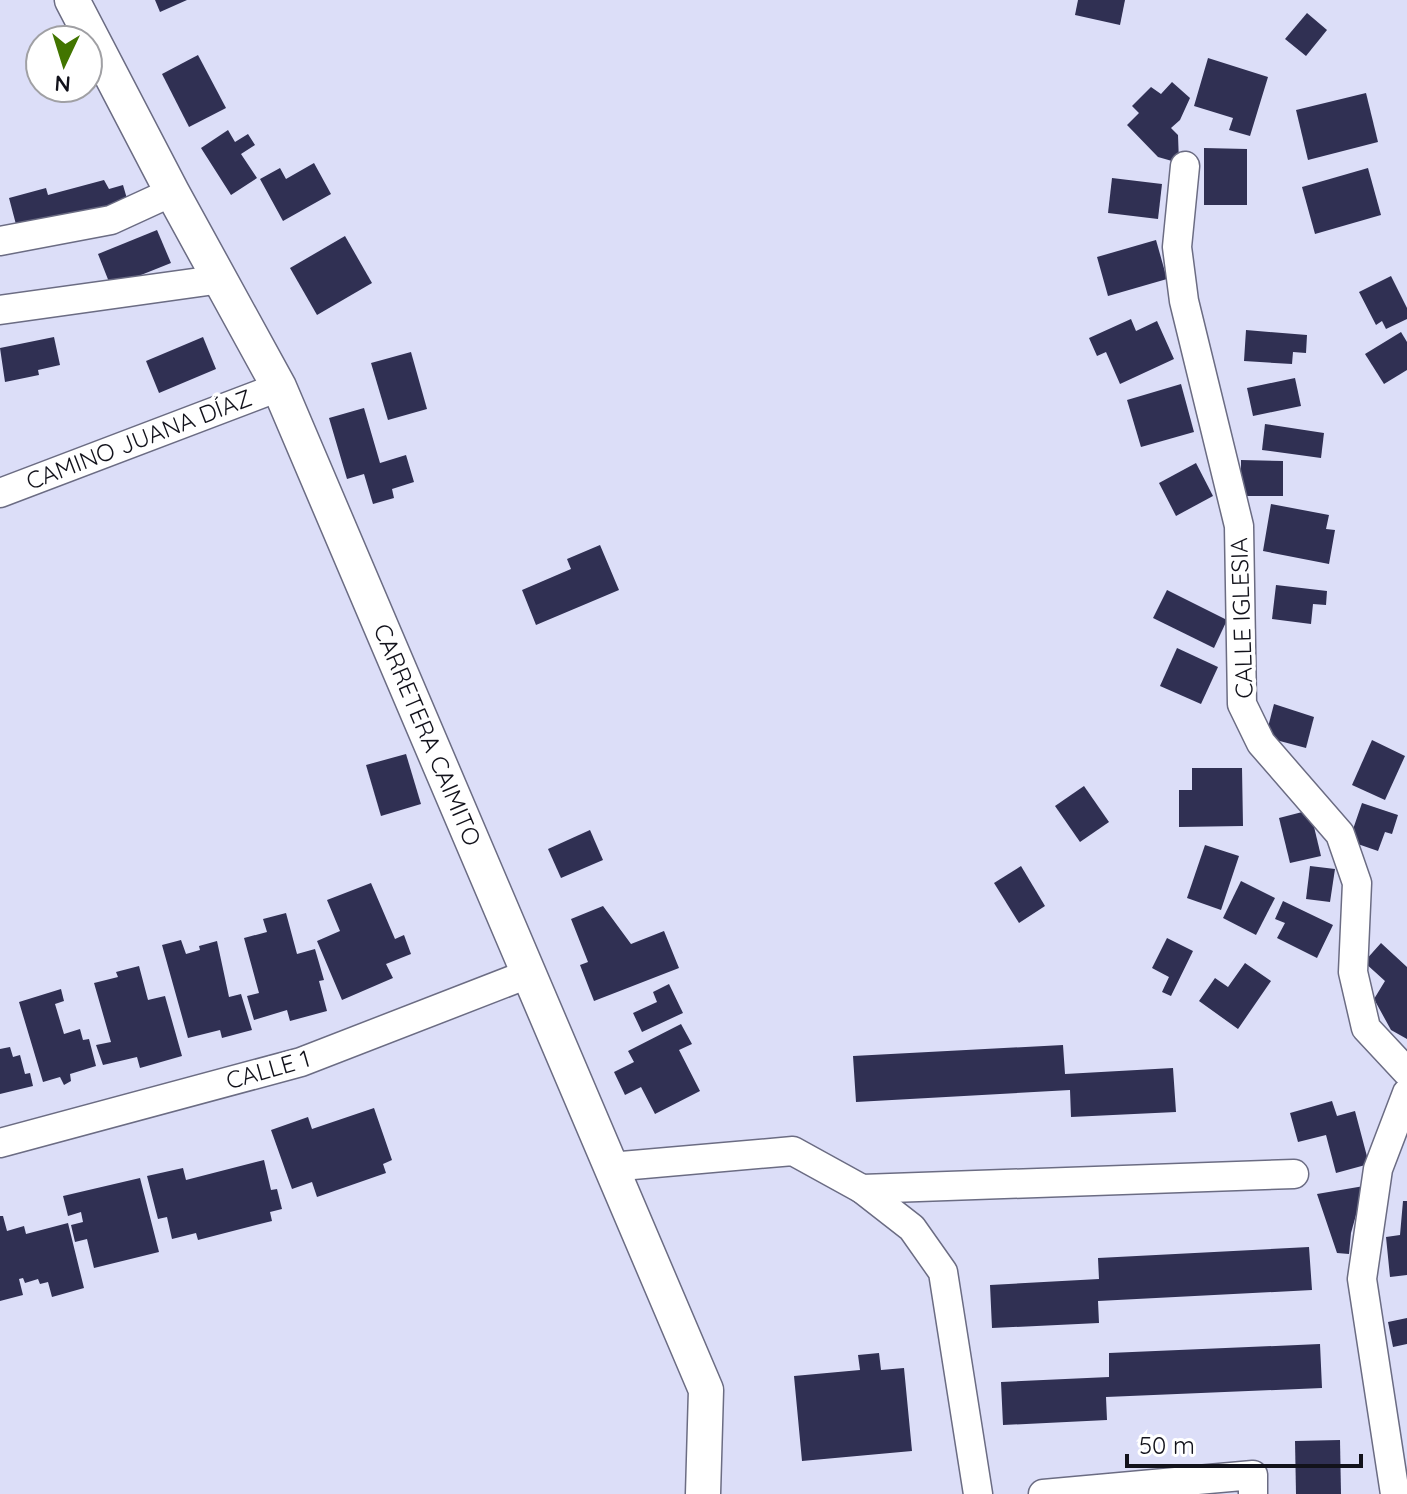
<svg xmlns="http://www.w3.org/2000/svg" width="1407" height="1494" viewBox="0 0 1407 1494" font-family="Quicksand,sans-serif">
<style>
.building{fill:#303053}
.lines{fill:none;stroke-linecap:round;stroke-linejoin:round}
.minor-casing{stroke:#6b6c83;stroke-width:31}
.tertiary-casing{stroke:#6b6c83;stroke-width:37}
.minor{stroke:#fff;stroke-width:28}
.tertiary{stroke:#fff;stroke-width:34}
.labels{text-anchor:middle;stroke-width:8;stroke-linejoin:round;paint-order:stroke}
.street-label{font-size:24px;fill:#12121b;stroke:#fff}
</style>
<rect width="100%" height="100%" fill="#dcdef8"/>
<g class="building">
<polygon points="155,0 187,0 160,12"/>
<polygon points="1078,0 1125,0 1120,25 1075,15"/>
<polygon points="1307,13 1327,30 1306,56 1285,39"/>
<polygon points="198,55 226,108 189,127 162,74"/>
<polygon points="1208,58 1268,77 1250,136 1229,130 1233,118 1194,106"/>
<polygon points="1172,82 1190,98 1180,120 1171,128 1178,135 1179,163 1158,157 1127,125 1139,113 1132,106 1151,87 1161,94"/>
<polygon points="1366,93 1378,142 1308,160 1296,110"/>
<polygon points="228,130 235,142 248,134 255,145 241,154 257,178 231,195 201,148"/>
<polygon points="1204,148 1247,149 1247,205 1204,205"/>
<polygon points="314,163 331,194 283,221 260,179 280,168 286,179"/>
<polygon points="1368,168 1381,215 1315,234 1302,187"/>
<polygon points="1112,178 1162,184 1158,219 1108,213"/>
<polygon points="104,180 109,189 123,185 130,209 18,232 9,198 46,188 48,195"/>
<polygon points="157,230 171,263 111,287 98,254"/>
<polygon points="345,236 372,283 317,315 290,268"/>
<polygon points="1156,240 1167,279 1108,296 1097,257"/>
<polygon points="1391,276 1407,308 1407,319 1386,329 1382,321 1376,325 1359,292"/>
<polygon points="1131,319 1136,331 1157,321 1174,359 1120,384 1106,352 1097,356 1089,338"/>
<polygon points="1246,330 1307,335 1306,353 1293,352 1292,364 1244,361"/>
<polygon points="1401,332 1407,342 1407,370 1384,384 1365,354"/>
<polygon points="54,337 60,365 38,370 39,375 5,382 0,348"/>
<polygon points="203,337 216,369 159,393 146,361"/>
<polygon points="411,352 427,409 388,420 371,363"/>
<polygon points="1295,378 1301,406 1253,416 1247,388"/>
<polygon points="1181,384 1194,432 1141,447 1127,400"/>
<polygon points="364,408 380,463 406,455 414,482 392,489 394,498 373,504 364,474 347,479 329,418"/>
<polygon points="1265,424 1324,433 1321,458 1262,450"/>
<polygon points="1241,460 1283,461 1283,496 1241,496"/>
<polygon points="1196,463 1213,496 1176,516 1159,483"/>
<polygon points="1271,504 1329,515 1326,529 1335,530 1329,564 1263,551"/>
<polygon points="600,545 619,590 536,625 522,590 571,569 567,559"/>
<polygon points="1276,585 1327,591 1326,605 1313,604 1311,624 1272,619"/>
<polygon points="1167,590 1227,620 1214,648 1153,618"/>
<polygon points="1177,648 1218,667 1201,704 1160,686"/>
<polygon points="1274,704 1314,717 1306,748 1276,740 1268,727"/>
<polygon points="1372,740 1405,756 1385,800 1352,785"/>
<polygon points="406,754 421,804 381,816 366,765"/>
<polygon points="1192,768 1242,768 1243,826 1179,827 1179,790 1192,790"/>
<polygon points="1084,786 1109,822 1080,842 1055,806"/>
<polygon points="1362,803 1398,815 1392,834 1385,832 1378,851 1352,842 1350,838"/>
<polygon points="1310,810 1321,856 1290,863 1279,818"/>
<polygon points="590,830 603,860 561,878 548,849"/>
<polygon points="1205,845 1239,856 1221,910 1187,898"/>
<polygon points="1021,866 1045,906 1019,923 994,883"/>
<polygon points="1310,866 1335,869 1330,902 1306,899"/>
<polygon points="1241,881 1275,898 1256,935 1223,918"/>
<polygon points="371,883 395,939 404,935 411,954 386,964 393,978 342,1000 317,941 340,931 327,900"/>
<polygon points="1283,901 1333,925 1317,958 1277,938 1285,923 1275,919"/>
<polygon points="603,906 631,944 664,931 679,968 594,1001 580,965 588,962 571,919"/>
<polygon points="286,913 297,954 315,949 324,980 319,981 327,1011 290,1021 287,1010 254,1020 247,996 259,993 244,938 267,932 263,919"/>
<polygon points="1167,938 1193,951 1171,996 1162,992 1169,977 1152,968"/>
<polygon points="181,940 186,954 200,950 199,946 217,941 229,997 241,994 252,1030 222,1038 220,1030 188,1038 162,945"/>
<polygon points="1381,943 1407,967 1407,1039 1391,1030 1374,999 1385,981 1364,962"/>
<polygon points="1245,963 1271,981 1238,1029 1199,1001 1215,978 1228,987"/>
<polygon points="139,966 148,1000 165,996 182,1056 140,1068 137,1057 103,1065 96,1045 111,1042 94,983 118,977 116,972"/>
<polygon points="669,984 683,1013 642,1032 633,1013 657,1002 653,992"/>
<polygon points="61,989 64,1001 55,1004 64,1034 80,1029 83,1040 89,1039 96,1066 70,1074 71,1081 64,1085 60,1077 43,1082 19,1002"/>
<polygon points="681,1024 692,1044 679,1050 700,1091 655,1114 641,1087 625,1095 614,1072 634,1062 628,1051"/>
<polygon points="1063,1045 1065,1074 1173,1068 1176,1112 1071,1117 1070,1090 856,1102 853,1056"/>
<polygon points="10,1047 13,1057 20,1055 25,1074 30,1073 33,1086 0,1094 0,1049"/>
<polygon points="1332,1101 1337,1116 1355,1111 1369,1164 1336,1173 1326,1135 1298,1142 1290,1113"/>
<polygon points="374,1108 392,1160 383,1164 386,1173 317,1197 312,1182 292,1189 271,1130 308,1117 312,1129"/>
<polygon points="264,1160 271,1190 277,1189 282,1209 270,1212 272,1221 198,1240 196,1233 172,1239 167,1217 158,1219 147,1176 183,1168 186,1180"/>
<polygon points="140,1178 159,1252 94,1268 87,1239 75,1242 71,1225 83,1222 81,1212 68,1216 63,1196"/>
<polygon points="1364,1186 1351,1233 1349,1254 1337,1253 1317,1194"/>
<polygon points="1403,1201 1407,1201 1407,1275 1390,1277 1386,1237 1400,1235"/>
<polygon points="0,1216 3,1216 7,1231 24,1226 26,1234 68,1223 84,1288 52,1297 48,1282 40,1284 38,1279 25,1283 23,1278 19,1279 23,1295 0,1301"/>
<polygon points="1309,1247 1312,1290 1098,1301 1099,1323 992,1328 990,1285 1099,1279 1098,1258"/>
<polygon points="1407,1318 1407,1344 1393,1347 1388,1322"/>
<polygon points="1320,1344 1322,1388 1106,1397 1107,1420 1003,1425 1001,1382 1109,1377 1109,1353"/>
<polygon points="879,1353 881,1370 904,1368 912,1451 802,1461 794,1376 860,1370 858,1355"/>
<polygon points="1340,1440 1341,1494 1296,1494 1295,1441"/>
</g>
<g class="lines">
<defs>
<g id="minor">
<polyline points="1185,166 1177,247 1184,301 1239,526 1242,704 1261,743 1340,834 1357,883 1353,972 1366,1028 1407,1072"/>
<polyline points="0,241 111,220 172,192"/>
<polyline points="0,310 222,279"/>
<polyline points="0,493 279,387"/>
<polyline points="0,1143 301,1062 528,974"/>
<polyline points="610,1167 793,1151 862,1189 1294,1174"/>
<polyline points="862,1189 912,1228 943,1272 978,1494"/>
<polyline points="1043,1494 1253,1475 1253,1494"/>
<polyline points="1395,1494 1362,1279 1378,1169 1407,1093"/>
</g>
<polyline id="tertiary" points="72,0 172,192 279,387 706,1390 703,1494"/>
</defs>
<use href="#minor" class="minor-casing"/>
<use href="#tertiary" class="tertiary-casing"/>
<use href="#minor" class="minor"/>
<use href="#tertiary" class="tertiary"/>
</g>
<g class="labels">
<g class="street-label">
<text transform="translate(139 440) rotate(-21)" y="8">CAMINO JUANA DÍAZ</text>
<text transform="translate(1242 618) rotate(-92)" y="8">CALLE IGLESIA</text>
<text transform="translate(427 735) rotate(67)" y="8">CARRETERA CAIMITO</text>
<text transform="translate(268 1070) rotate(-16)" y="8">CALLE 1</text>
</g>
</g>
<g transform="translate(64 64) rotate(184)"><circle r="38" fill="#ffffff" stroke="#a0a0a4" stroke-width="2"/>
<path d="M0-6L14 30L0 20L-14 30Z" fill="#427500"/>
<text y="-12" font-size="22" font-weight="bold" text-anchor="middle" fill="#12121b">N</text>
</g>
<path d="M1127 1454v12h234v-12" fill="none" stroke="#12121b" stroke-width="4"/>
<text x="1139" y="1454" font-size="24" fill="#12121b" stroke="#ffffff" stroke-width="6" paint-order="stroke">50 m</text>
</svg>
